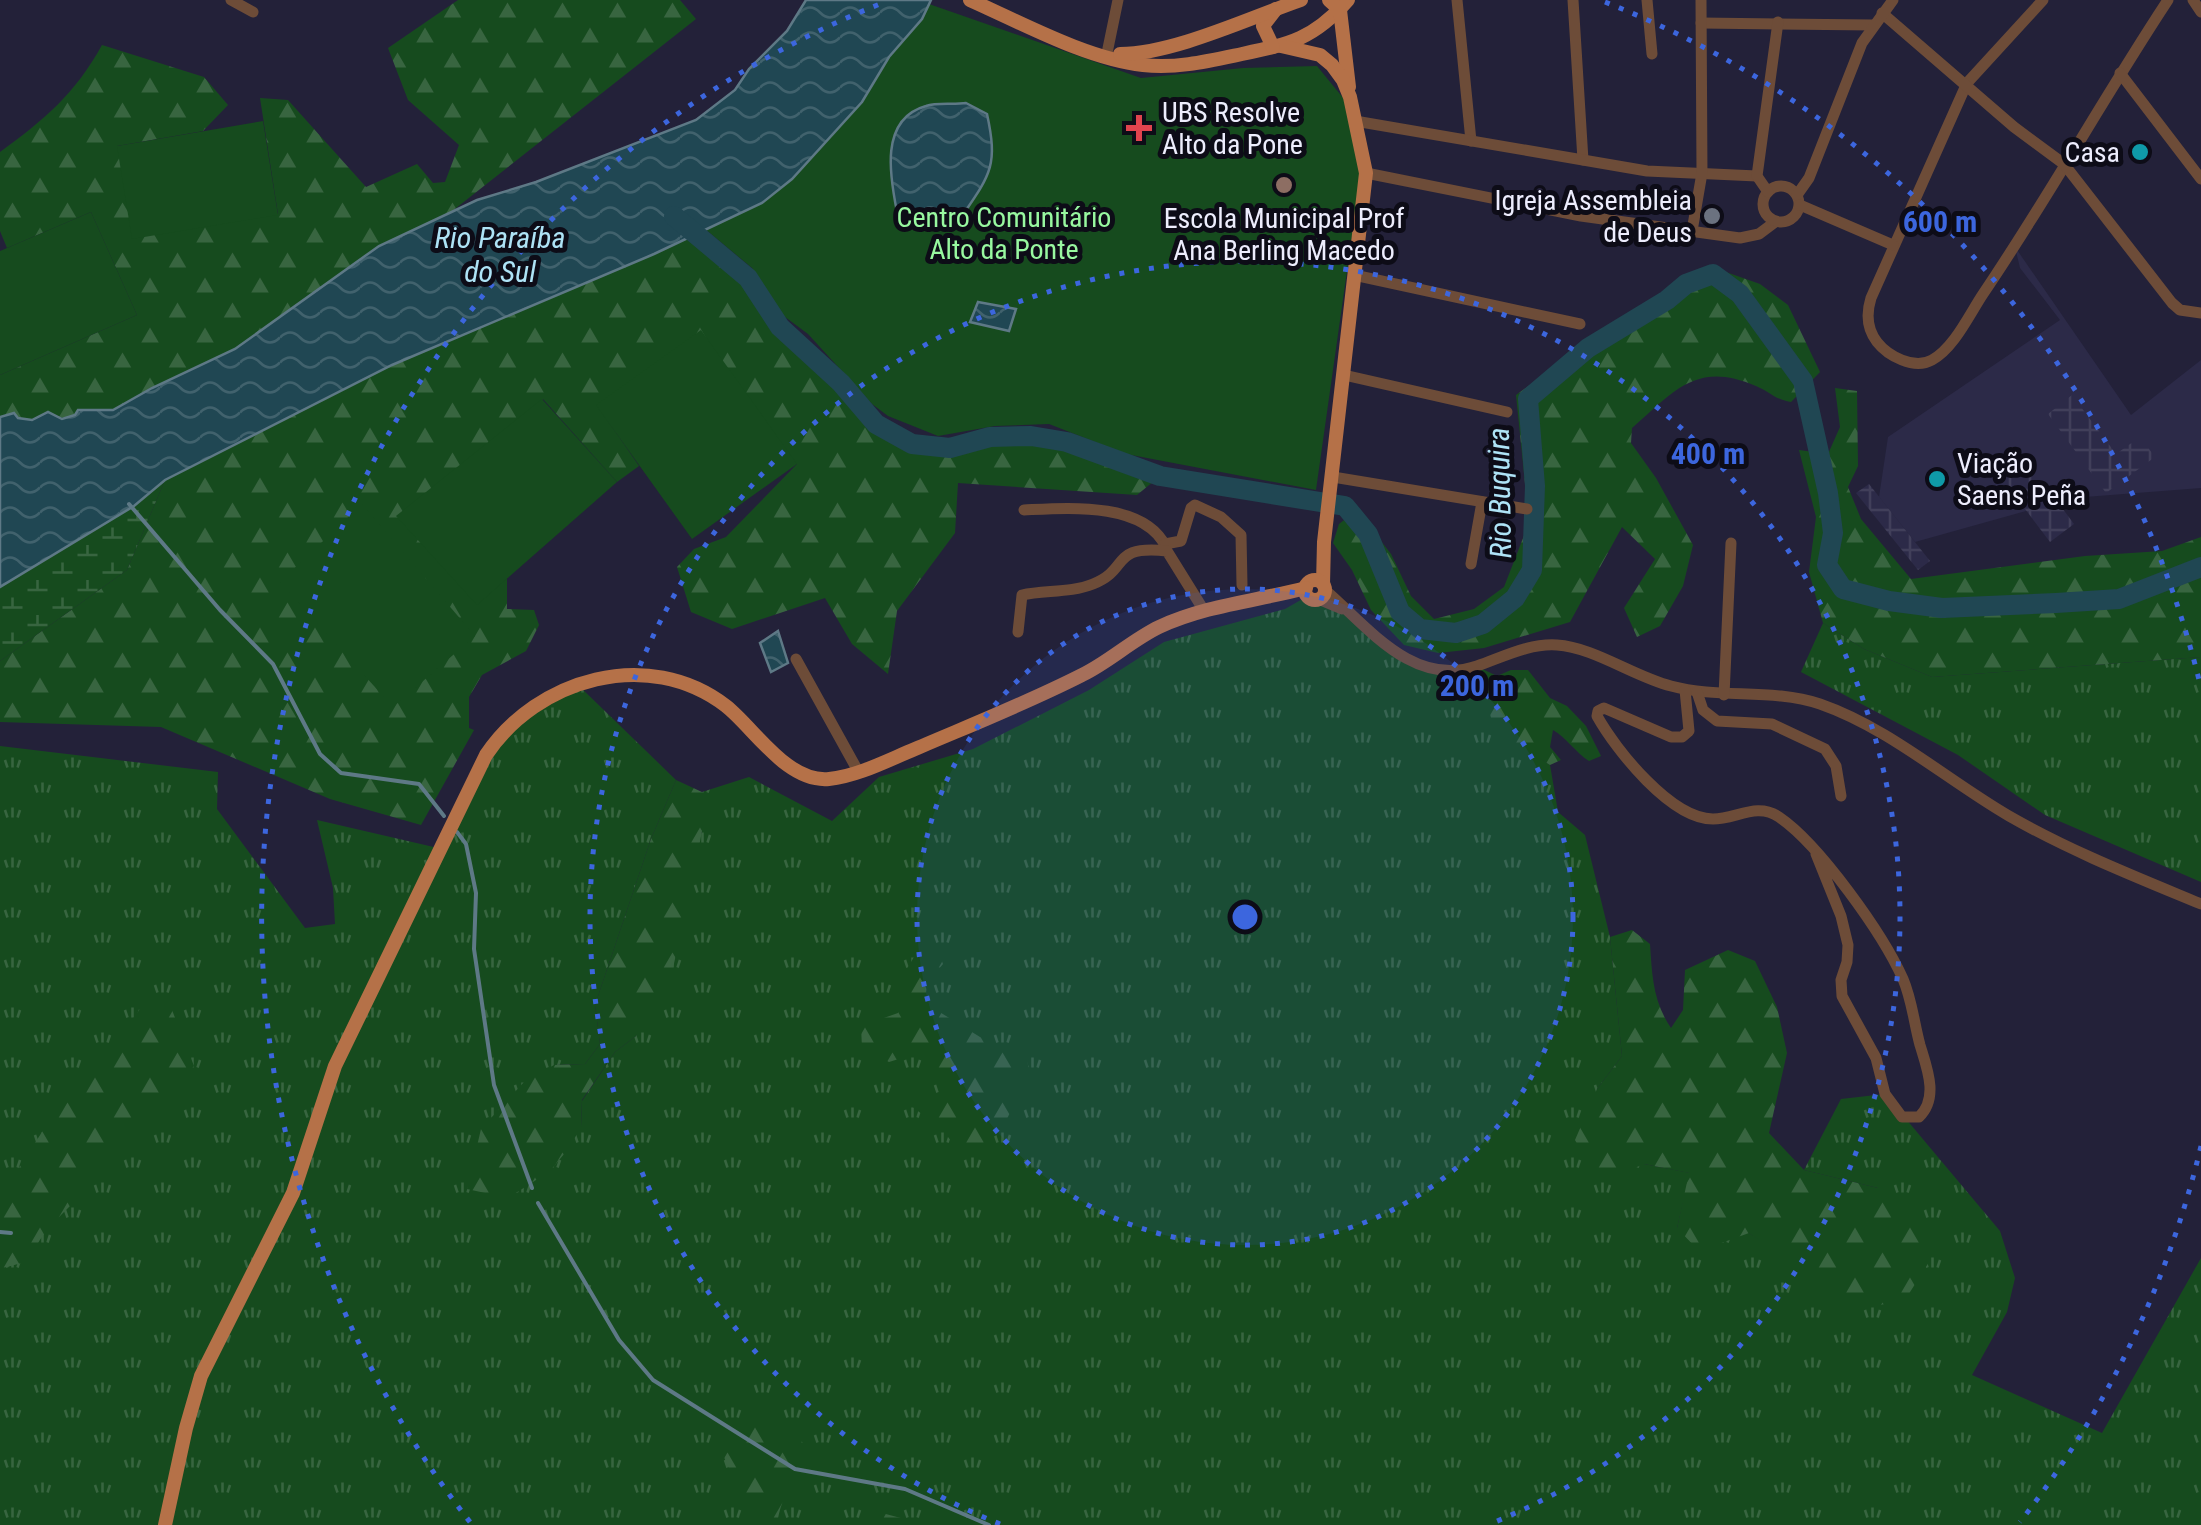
<svg xmlns="http://www.w3.org/2000/svg" width="2201" height="1525" viewBox="0 0 2201 1525" font-family="'Roboto Condensed',sans-serif">
<style>
.built{fill:#2c2a48}
.industrial{fill:url(#industrial-grid)}
.grass{fill:url(#grass-tufts)}
.forest{fill:url(#forest-firs)}
.wetland{fill:url(#wetland-marsh)}
.park{fill:#164b1e}
.water{fill:url(#water-waves);stroke:#5e7986;stroke-width:2.5}
.lines{fill:none;stroke-linecap:round;stroke-linejoin:round}
.stream{stroke:#5e7986;stroke-width:4}
.river{stroke:#204753;stroke-width:20}
.minor{stroke:#6d4c38;stroke-width:11}
.major{stroke:#b57148;stroke-width:14}
.ring{fill:none;stroke:#3c66de;stroke-width:5;stroke-dasharray:5 10}
.health-dot{fill:#e0444e;stroke:#0d0c17;stroke-width:4}
.culture-dot{fill:#0f9aa8;stroke:#0d0c17;stroke-width:4}
.education-dot{fill:#8d6e63;stroke:#0d0c17;stroke-width:4}
.worship-dot{fill:#6b7280;stroke:#0d0c17;stroke-width:4}
.labels{text-anchor:middle;stroke-width:10;stroke-linejoin:round;paint-order:stroke}
.poi-label{font-size:28px;fill:#ededfd;stroke:#0d0c17;text-anchor:start}
.park-label{font-size:28px;fill:#98f8a0;stroke:#0d0c17}
.water-label{font-size:30px;font-style:italic;fill:#aee3f6;stroke:#0d0c17}
.centre{fill:#3c66de;stroke:#0d0c17;stroke-width:5}
.ring-label{font-size:30px;text-anchor:middle;font-weight:bold;fill:#3c66de;stroke:#0d0c17;stroke-width:10;stroke-linejoin:round;paint-order:stroke}
</style>
<defs>
<pattern id="industrial-grid" width="8" height="8" patternUnits="userSpaceOnUse" patternTransform="scale(2.5)"><rect width="8" height="8" fill="#2c2a48"/><path d="M0 4h8M4 0v8" fill="none" stroke="#413f5a"/></pattern>
<pattern id="grass-tufts" width="24" height="20" patternUnits="userSpaceOnUse" patternTransform="scale(2.5)"><rect width="24" height="20" fill="#164b1e"/><path d="M3 7l-1-3M5 7V3M7 7l1-3M15 17l-1-3M17 17v-4M19 17l1-3" fill="none" stroke="#386540"/></pattern>
<pattern id="forest-firs" width="22" height="20" patternUnits="userSpaceOnUse" patternTransform="scale(2.5)"><rect width="22" height="20" fill="#164b1e"/><path d="M5 1l3.5 6h-7zM16 11l3.5 6h-7z" fill="#386540"/></pattern>
<pattern id="wetland-marsh" width="20" height="14" patternUnits="userSpaceOnUse" patternTransform="scale(2.5)"><rect width="20" height="14" fill="#164b1e"/><path d="M1 5h8M5 5V1M11 12h8M15 12V8" fill="none" stroke="#386540"/></pattern>
<pattern id="water-waves" width="16" height="10" patternUnits="userSpaceOnUse" patternTransform="scale(2.5)"><rect width="16" height="10" fill="#204753"/><path d="M0 5q4-4 8 0t8 0" fill="none" stroke="#41626d"/></pattern>
</defs>
<rect width="100%" height="100%" fill="#232139"/>
<polygon class="built" points="2015,247 2131,415 2201,360 2201,488 2072,498 1915,542 1879,497 1888,437 2060,320 2020,268"/>
<g class="industrial">
<polygon points="2072,395 2116,454 2140,437 2155,457 2106,493 2048,414"/>
<polygon points="2016,446 2074,524 2050,542 1991,464"/>
<polygon points="1869,484 1930,561 1918,570 1856,493"/>
</g>
<g class="grass">
<polygon points="1306,597 1353,614 1392,650 1446,671 1476,666 1497,676 1488,698 1537,756 1550,765 1558,812 1585,835 1610,937 1622,1056 1597,1089 1644,1164 1690,1173 1677,1228 1749,1233 1798,1265 1878,1188 1804,1170 1841,1099 1885,1094 2000,1231 2015,1278 2007,1312 1972,1375 2102,1433 2201,1258 2201,1525 0,1525 0,746 218,772 217,809 305,928 335,924 333,888 317,820 438,848 497,738 576,683 676,780 651,839 595,1005 600,1044 585,1064 554,1065 581,1127 582,1101 615,1052 636,1036 702,831 702,792 749,777 832,821 879,777 973,749 1089,690 1164,642 1285,609"/>
<polygon points="1823,623 1864,649 1932,677 2201,657 2201,882 2045,815 1958,755 1801,672"/>
</g>
<g class="forest">
<path d="M458 0H680L696 19 451 212 379 246 235 349 152 388 113 410H78L75 415 62 419 56 416 32 420 0 418V375L137 315 91 212 7 248 0 231V152C44 120 75 94 102 45L204 77 228 105 203 131 117 146 278 214 260 98 288 100 366 187 417 164 433 183 445 182 459 145 408 100 388 48Z"/>
<polygon points="695,234 748,278 780,327 841,383 876,424 912,444 950,448 990,437 1031,436 1067,442 1160,476 1137,495 958,483 955,533 897,611 888,674 852,644 825,598 732,629 691,612 677,567 694,549 726,537 797,464 597,405 639,466 617,482 543,399 477,604 507,578 507,609 534,610 539,625 526,651 482,675 469,697 469,728 474,730 421,825 330,799 161,727 0,722 0,661 127,570 165,480 392,365"/>
<path d="M1723 271 1760 284 1788 305 1820 372 1791 402C1776 400 1770 392 1756 386 1697 360 1674 391 1632 428L1631 443 1656 478 1693 545 1683 586 1660 626 1637 637 1624 608 1655 559 1622 527 1570 622 1484 648 1438 653 1404 645 1371 610 1352 570 1333 543 1339 524 1357 510 1391 554 1411 596 1434 619 1474 609 1504 587 1527 528V503L1516 395 1592 340 1688 277Z"/>
<polygon points="1835,388 1857,391 1858,466 1848,487 1861,519 1911,579 2085,556 2162,551 2201,537 2201,657 1932,677 1864,649 1823,623 1809,572 1816,517 1799,450 1828,454 1840,427"/>
<path d="M1511 670H1528L1550 698 1567 706 1586 726 1601 756 1589 761C1575 752 1567 738 1553 730L1550 747 1561 760 1550 765C1512 740 1472 731 1497 676Z"/>
<polygon points="676,780 702,792 702,831 693,877 673,968 657,1003 636,1036 615,1052 582,1100 581,1127 569,1148 550,1171 508,1198 467,1189 481,1129 524,1082 554,1065 585,1064 600,1044 595,1005 651,839"/>
<path d="M1632 930 1650 944C1652 975 1653 1002 1671 1028L1683 1010 1685 970 1728 950 1755 961 1777 1007 1787 1053 1769 1133 1804 1170 1878 1188 1915 1211 1929 1262 1905 1300 1855 1310 1749 1233 1699 1251 1677 1228 1689 1173 1644 1164 1599 1183 1575 1140 1597 1089 1622 1056 1610 937Z"/>
<polygon points="937,948 943,964 927,983 925,1003 980,1037 1027,1056 1029,1074 1000,1133 978,1146 956,1147 944,1132 908,1103 940,1092 934,1048 889,1062 862,1048 861,1026 898,1013 908,967 914,957"/>
<polygon points="143,1005 170,1005 194,1066 146,1125 91,1157 77,1172 79,1197 48,1228 25,1262 0,1269 0,1197 42,1132 90,1076"/>
<path d="M767 1422C792 1421 800 1437 811 1457 794 1480 781 1495 777 1525H767C753 1501 733 1483 724 1457L736 1434Z"/>
<polygon points="882,1513 927,1525 859,1525"/>
</g>
<polygon class="wetland" points="165,480 127,570 0,661 0,587 134,506"/>
<g class="park">
<polygon points="929,4 1141,78 1243,68 1317,66 1344,99 1361,172 1316,490 1126,454 1049,424 995,426 938,436 888,416 872,404 808,334 781,314 752,268 705,229 762,203 792,179 862,102 889,56 922,19"/>
<polygon points="263,121 278,215 132,239 117,146"/>
<polygon points="91,212 137,315 0,375 0,251"/>
<polygon points="701,330 797,464 692,539 596,405"/>
<polygon points="542,399 617,482 477,605 396,516"/>
<polygon points="362,504 475,636 393,707 280,582"/>
</g>
<g class="water">
<polygon points="806,0 931,0 922,19 889,57 862,102 792,179 762,203 654,254 392,365 165,480 134,506 0,587 0,417 14,413 18,418 32,420 48,412 62,419 75,415 78,410 113,410 152,388 235,349 379,246 477,200 536,182 696,120 735,90 749,69 787,31"/>
<path d="M966 103 987 114C998 165 991 174 962 216L926 224 897 212C890 177 879 119 926 106 937 102 953 105 966 103Z"/>
<polygon points="978,302 1016,309 1009,331 970,322"/>
<polygon points="778,631 788,663 771,672 760,643"/>
</g>
<g class="lines">
<g class="stream">
<polyline points="129,504 220,610 273,664 320,754 341,773 419,784 444,816"/>
<polyline points="457,832 466,844 476,893 474,949 494,1085 532,1188"/>
<polyline points="538,1203 619,1340 653,1380 795,1469 905,1489 989,1525"/>
<polyline points="0,1232 11,1233"/>
</g>
<polyline class="river" points="674,216 748,278 780,327 841,383 876,424 912,444 950,448 990,437 1031,436 1067,442 1160,476 1345,506 1368,534 1400,612 1420,629 1456,633 1483,624 1515,598 1532,570 1535,486 1528,399 1588,348 1667,300 1686,284 1713,274 1740,294 1803,381 1828,493 1833,533 1827,565 1843,589 1889,601 1942,608 2056,603 2119,599 2201,567"/>
<g class="minor">
<polyline points="231,0 253,12"/>
<polyline points="1457,0 1471,141"/>
<polyline points="1573,0 1583,160"/>
<polyline points="1647,0 1652,54"/>
<path d="M2043 0 1967 83 1871 298C1866 314 1867 329 1877 342 1888 356 1914 370 1932 360 1954 348 1969 315 1983 294 2048 198 2104 97 2168 0"/>
<polyline points="2193,0 2201,12"/>
<polyline points="1882,13 2014,127 2064,164 2172,303 2180,310 2201,313"/>
<polyline points="1701,23 1873,25"/>
<polyline points="1106,58 1118,0"/>
<polyline points="2120,73 2201,179"/>
<polyline points="1355,121 1647,171 1757,176"/>
<polyline points="1366,173 1581,216 1740,238 1759,234 1775,222"/>
<circle cx="1781" cy="204" r="18"/>
<polyline points="1768,192 1757,176 1778,22"/>
<polyline points="1797,195 1809,178 1862,43 1893,0"/>
<polyline points="1800,205 1893,245"/>
<polyline points="1692,231 1702,173 1701,0"/>
<polyline points="1354,275 1580,324"/>
<polyline points="1344,375 1507,412"/>
<polyline points="1333,477 1527,509"/>
<path d="M1024 510C1066 508 1144 501 1166 547"/>
<polyline points="1165,544 1181,541 1191,508 1195,505 1221,517 1241,535 1242,585"/>
<polyline points="1471,564 1482,502"/>
<path d="M1325 590C1368 627 1413 688 1477 666 1503 657 1530 643 1557 645 1593 647 1635 677 1671 686 1720 699 1772 688 1820 704 1889 728 1947 780 2009 816 2070 851 2136 877 2201 904"/>
<polyline points="1318,599 1342,609"/>
<path d="M1018 632 1022 595C1044 590 1071 593 1093 584 1131 569 1109 545 1167 551L1203 609"/>
<polyline points="796,659 858,771"/>
<path d="M1685 690 1689 731 1682 737H1671L1604 708 1598 711 1597 716C1616 750 1671 819 1713 819 1736 819 1757 802 1779 817 1819 844 1883 934 1903 979 1912 1000 1914 1023 1920 1045 1927 1068 1939 1098 1919 1117H1902L1885 1094 1876 1058 1842 996 1841 980 1847 962 1848 945 1841 916 1816 854"/>
<polyline points="1697,692 1703,710 1717,721 1772,724 1825,749 1836,766 1841,796"/>
<polyline points="1724,695 1731,543"/>
</g>
<g class="major">
<path d="M970 0C1022 23 1087 59 1143 65 1176 69 1209 61 1242 54 1290 44 1314 39 1348 0"/>
<polyline points="1329,0 1340,10 1349,87"/>
<polyline points="1281,46 1320,55 1332,65 1343,80 1350,97 1366,173 1324,542 1323,584"/>
<polyline points="1273,47 1263,26 1276,9"/>
<path d="M1120 54C1173 54 1249 18 1301 0"/>
<circle cx="1315" cy="590" r="10"/>
<path d="M165 1525 186 1428 201 1376 293 1193 335 1066 486 755C537 679 648 646 726 706 754 728 787 783 829 779 858 776 888 760 915 749 971 725 1027 703 1082 675 1109 662 1132 640 1159 627 1207 605 1256 601 1306 588"/>
</g>
</g>
<circle cx="1245" cy="917" r="328" fill="#3c66de" fill-opacity=".12"/>
<g class="ring">
<circle cx="1245" cy="917" r="328"/>
<path d="M1000 1524A655 655 0 1 1 1490 1524"/>
<path d="M2201 1146A983 983 0 0 1 2020 1522M470 1522A983 983 0 0 1 885 2M1605 2A983 983 0 0 1 2201 688"/>
</g>
<path class="health-dot" d="M1134 113h10v10h10v10h-10v10h-10v-10h-10v-10h10z"/>
<g class="culture-dot">
<circle cx="2140" cy="152" r="10"/>
<circle cx="1937" cy="479" r="10"/>
</g>
<circle class="education-dot" cx="1284" cy="185" r="10"/>
<circle class="worship-dot" cx="1712" cy="216" r="10"/>
<g class="labels">
<g class="poi-label">
<text x="1162" y="122">UBS Resolve<tspan x="1162" dy="32">Alto da Pone</tspan></text>
<text x="2120" y="162" text-anchor="end">Casa</text>
<text x="1692" y="210" text-anchor="end">Igreja Assembleia<tspan x="1692" dy="32">de Deus</tspan></text>
<text x="1284" y="228" text-anchor="middle">Escola Municipal Prof<tspan x="1284" dy="32">Ana Berling Macedo</tspan></text>
<text x="1957" y="473">Viação<tspan x="1957" dy="32">Saens Peña</tspan></text>
</g>
<g class="park-label">
<text x="1004" y="227">Centro Comunitário<tspan x="1004" dy="32">Alto da Ponte</tspan></text>
</g>
<g class="water-label">
<text x="500" y="248">Rio Paraíba<tspan x="500" dy="34">do Sul</tspan></text>
<text transform="translate(1500 493) rotate(-91)" y="10">Rio Buquira</text>
</g>
</g>
<circle cx="1245" cy="917" r="15" class="centre"/>
<g class="ring-label">
<text x="1940" y="232">600 m</text>
<text x="1708" y="464">400 m</text>
<text x="1477" y="696">200 m</text>
</g>
</svg>
